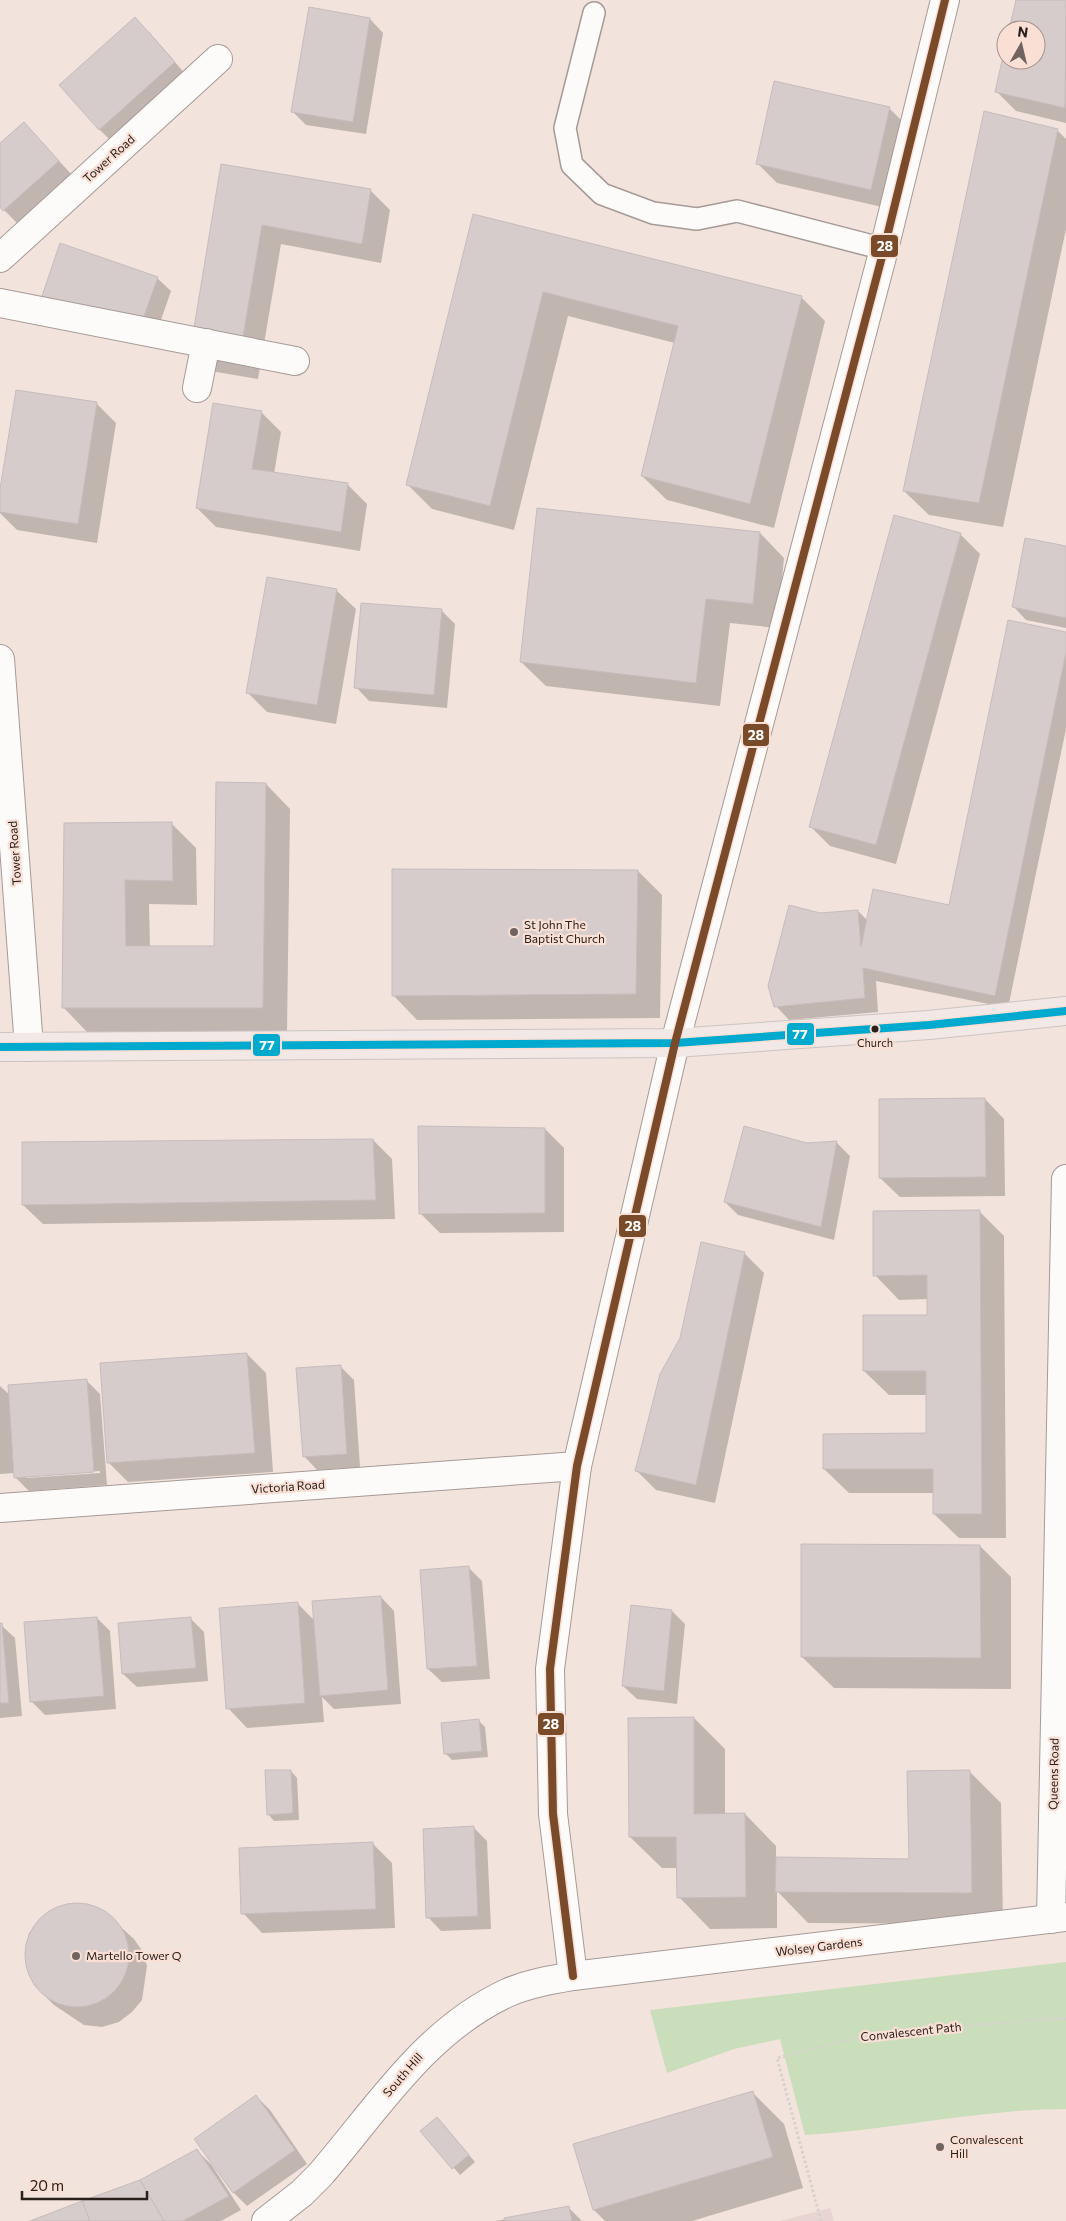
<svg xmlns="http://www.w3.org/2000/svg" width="1066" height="2221" viewBox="0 0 1066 2221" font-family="Commissioner,sans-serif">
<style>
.commercial{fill:#e8d4d1}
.green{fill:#cbdebb}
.shadow{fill:#0003;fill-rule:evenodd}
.building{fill:#d7cccc;stroke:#c6bcbc}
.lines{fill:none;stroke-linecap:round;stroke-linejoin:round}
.service-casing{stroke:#a69a96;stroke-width:24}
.minor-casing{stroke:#a69a96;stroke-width:30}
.primary-casing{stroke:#cbc4c1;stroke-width:30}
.path{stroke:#d6d1cf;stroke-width:3;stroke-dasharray:2.5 2.5;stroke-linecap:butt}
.service{stroke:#fdfbfa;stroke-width:21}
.minor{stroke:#fdfbfa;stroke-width:28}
.primary{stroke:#f2e9e7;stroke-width:28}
.bus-1-casing{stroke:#fadfd5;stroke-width:11}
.bus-2-casing{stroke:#fadfd5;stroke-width:11}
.bus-1{stroke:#00a9ce;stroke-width:8}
.bus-2{stroke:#7a4b2a;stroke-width:8}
.poi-dot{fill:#6f6460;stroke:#fadfd5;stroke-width:2}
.bus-dot{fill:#29201c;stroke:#fadfd5;stroke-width:2}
.labels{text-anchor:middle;stroke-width:4.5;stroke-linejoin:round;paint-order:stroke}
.bus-label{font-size:11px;fill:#29201c;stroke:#fadfd5}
.street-label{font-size:12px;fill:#29201c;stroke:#fadfd5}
.poi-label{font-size:12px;fill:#29201c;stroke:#fadfd5;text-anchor:start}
.line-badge{stroke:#fadfd5;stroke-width:2}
.badge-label{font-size:14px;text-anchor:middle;font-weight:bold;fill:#fff}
</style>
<rect width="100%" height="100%" fill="#f2e3dd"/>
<polygon class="commercial" points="830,2208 834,2221 780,2221"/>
<path class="green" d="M1066 1962V2109C979 2109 892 2130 805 2135L780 2039 734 2049 667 2073 650 2010Z"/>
<g class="shadow">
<polygon points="1017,0 1066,0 1066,123 1016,111 996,91 1006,49 1006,60 1036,60 1036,30 1010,30"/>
<polygon points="370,19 383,33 366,134 306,125 292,111"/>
<polygon points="149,32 187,76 113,143 99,129"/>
<polygon points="889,108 909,128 891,209 777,183 758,164"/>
<polygon points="1057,130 1066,139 1066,229 1003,527 929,515 904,491"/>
<polygon points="37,137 72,175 17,223 0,206 0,144"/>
<polygon points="222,166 370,190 390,210 381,263 281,244 258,379 211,371"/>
<polygon points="474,216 801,297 825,321 774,528 667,500 642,476 675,343 568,316 514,530 432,509 408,485"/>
<polygon points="157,278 171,291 153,343 57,310 43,296"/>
<polygon points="97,404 116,423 97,543 17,530 0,513 0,497"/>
<polygon points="261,412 281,432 274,474 348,485 367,504 360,551 216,527 197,508"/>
<polygon points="539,509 760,533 784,558 777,628 730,623 720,706 546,686 521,662"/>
<polygon points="960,534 980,554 896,864 830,846 811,827"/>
<polygon points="1066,547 1066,628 1026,620 1013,606"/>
<polygon points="336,590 356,609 336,724 267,712 248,693"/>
<polygon points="441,610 455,624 447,708 369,701 356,687"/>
<polygon points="1066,633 1066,729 1008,1008 876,981 878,1012 789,1020 776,1006 820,914 858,911 868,921 950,906"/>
<polygon points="266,784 290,809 287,1032 87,1032 63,1007 65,825 172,824 196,848 197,905 149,904 150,947 215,948"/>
<polygon points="638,871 662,895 660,1018 417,1020 393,995"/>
<polygon points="985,1099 1004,1119 1005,1196 900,1197 880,1178"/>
<polygon points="545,1129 564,1148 564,1232 440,1233 420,1213"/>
<polygon points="373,1140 392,1159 395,1219 43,1224 23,1205"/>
<polygon points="837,1143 850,1156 834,1240 738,1215 725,1202 806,1144"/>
<polygon points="979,1211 1004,1236 1006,1538 959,1538 934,1514 934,1493 849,1493 824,1469 928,1434 927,1395 889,1395 864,1371 929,1316 928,1299 899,1300 875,1275"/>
<polygon points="744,1253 764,1273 715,1503 656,1490 637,1471"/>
<polygon points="247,1354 266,1373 273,1472 128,1482 108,1462"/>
<polygon points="340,1366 354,1380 360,1467 317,1470 304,1456"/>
<path d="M87 1381 100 1394 107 1485 29 1491 15 1477V1473L0 1474V1386L10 1395ZM100 1471V1473L26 1478V1476Z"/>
<polygon points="980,1546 1011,1577 1011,1689 834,1688 802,1657"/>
<polygon points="469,1568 482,1581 490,1679 442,1682 428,1669"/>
<polygon points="381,1597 394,1611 401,1704 334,1709 322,1697 324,1722 247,1728 228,1708 297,1603 315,1621"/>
<polygon points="672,1611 685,1624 677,1704 637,1699 623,1686"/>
<polygon points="97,1618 110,1631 116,1709 45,1715 31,1701"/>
<polygon points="191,1619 204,1632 208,1681 137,1687 123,1674"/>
<polygon points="0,1624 15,1638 22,1716 0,1718"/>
<polygon points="694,1718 725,1749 725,1815 745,1814 776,1846 776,1858 910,1860 970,1772 1001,1803 1003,1924 808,1923 777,1891 777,1928 710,1929 679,1897 678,1868 662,1868 630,1837"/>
<polygon points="479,1721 485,1727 488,1757 452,1760 445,1753"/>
<polygon points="291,1771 297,1778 299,1820 274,1821 268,1814"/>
<polygon points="474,1828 487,1841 491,1929 441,1931 428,1917"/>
<polygon points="373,1844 392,1863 395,1928 262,1933 243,1913"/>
<polygon points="68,1904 85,1904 101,1909 134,1939 143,1952 147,1966 142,2000 132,2012 119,2022 102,2027 84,2025 54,2005 34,1985 27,1969 25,1951 29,1933 41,1921"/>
<polygon points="752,2092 784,2124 803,2188 692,2221 605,2221 594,2210"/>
<polygon points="256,2096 270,2110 307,2164 247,2206 234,2193 196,2139"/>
<polygon points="444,2125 475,2162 460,2175 422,2131"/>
<polygon points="197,2151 211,2164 241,2210 221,2221 36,2221 141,2181"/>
<polygon points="568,2207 582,2221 496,2221"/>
</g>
<g class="building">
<polygon points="1016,0 1066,0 1065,108 995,92 1006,43 1006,60 1036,60 1036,30 1009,30"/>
<polygon points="309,7 370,18 353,122 291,112"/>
<polygon points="135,17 175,62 99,130 59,85"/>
<polygon points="774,81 890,107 871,190 756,164"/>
<polygon points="984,111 1058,129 979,503 903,491"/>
<polygon points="24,122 59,161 3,211 0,207 0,143"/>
<polygon points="221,164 371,189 362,244 262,225 239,360 190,352"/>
<polygon points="473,214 802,296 750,504 641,476 678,326 543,292 490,506 406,485"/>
<polygon points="60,243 158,277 139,330 42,296"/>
<polygon points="16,390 97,402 78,524 0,512 0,489"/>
<polygon points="213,403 262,411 252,469 348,483 341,532 196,508"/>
<polygon points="537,508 760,532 753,604 706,599 696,683 520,662"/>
<polygon points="894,515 961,533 876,845 809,827"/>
<polygon points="1025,538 1066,546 1066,618 1012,607"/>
<polygon points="267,577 337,589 317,705 246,693"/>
<polygon points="361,603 442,609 434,695 354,688"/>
<polygon points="1008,620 1066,632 1066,652 995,996 863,968 865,998 774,1007 768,986 789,905 820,913 858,910 861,947 873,889 949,905"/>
<polygon points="216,782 266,783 263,1008 62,1008 64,823 172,822 173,881 125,880 126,946 214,946"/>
<polygon points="392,869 638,870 636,994 392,996"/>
<polygon points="985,1098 986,1177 879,1178 879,1099"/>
<polygon points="418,1126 545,1128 545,1213 419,1214"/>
<polygon points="744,1126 807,1143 837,1141 821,1227 724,1202"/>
<polygon points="373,1139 376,1200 22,1205 22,1142"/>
<polygon points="980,1210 982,1514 933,1514 933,1469 823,1469 823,1434 926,1433 926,1371 863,1371 863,1315 927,1315 927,1275 873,1276 873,1211"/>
<polygon points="701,1242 745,1252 696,1485 635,1471 660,1374 680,1338"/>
<polygon points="247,1353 255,1453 107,1463 100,1363"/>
<polygon points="341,1365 347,1454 303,1457 296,1368"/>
<polygon points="87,1379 94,1472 14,1478 8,1385"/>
<polygon points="801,1544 980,1545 981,1658 801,1657"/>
<polygon points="469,1566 477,1666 427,1669 420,1570"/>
<polygon points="381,1596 388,1690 320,1696 312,1601"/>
<polygon points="298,1602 305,1703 226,1709 219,1608"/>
<polygon points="631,1605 672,1610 664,1691 622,1686"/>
<polygon points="97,1617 104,1696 30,1702 24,1622"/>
<polygon points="191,1617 196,1668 122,1674 118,1623"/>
<polygon points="0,1623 2,1623 9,1703 0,1703"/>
<polygon points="694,1717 694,1814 745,1813 746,1897 677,1898 676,1837 629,1837 628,1718"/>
<polygon points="479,1719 482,1751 444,1754 441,1723"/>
<polygon points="265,1770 291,1770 293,1813 267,1815"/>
<polygon points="970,1770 972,1893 775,1892 776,1857 909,1859 907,1771"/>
<polygon points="474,1826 478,1916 426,1918 423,1829"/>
<polygon points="373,1842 376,1909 241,1914 239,1848"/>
<circle cx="77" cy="1955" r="52"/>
<polygon points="753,2091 773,2157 593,2210 573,2144"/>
<polygon points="256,2095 295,2150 233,2193 194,2139"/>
<polygon points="437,2117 469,2155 452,2169 420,2131"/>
<polygon points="197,2149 229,2196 183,2221 164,2221 140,2180"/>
<polygon points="140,2180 164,2221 90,2221 82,2201"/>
<polygon points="82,2201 90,2221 30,2221"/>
<polygon points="569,2206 572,2221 505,2221 504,2218"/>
</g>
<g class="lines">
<defs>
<polyline id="service" points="594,13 565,128 572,165 602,194 653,213 697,219 737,211 884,249"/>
<g id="minor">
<polyline points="0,258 218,59"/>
<polyline points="0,303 295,361"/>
<polyline points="197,388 206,343"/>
<polyline points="0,659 29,1047"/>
<polyline points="0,1508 577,1466"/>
<polyline points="1051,1919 1066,1179"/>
<polyline points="573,1976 553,1814 550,1669 577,1466 675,1043 884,249 945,0"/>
<path d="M266 2221 302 2193 320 2175C377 2109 425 2031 507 1993 527 1984 550 1980 573 1976L1066 1917"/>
</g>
<polyline id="primary" points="0,1047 675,1043 929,1025 1066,1011"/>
</defs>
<use href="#service" class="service-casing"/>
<use href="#minor" class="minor-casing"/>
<use href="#primary" class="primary-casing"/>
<polyline class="path" points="821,2221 777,2058 871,2034 1058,2018 1066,2019"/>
<use href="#service" class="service"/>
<use href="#minor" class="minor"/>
<use href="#primary" class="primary"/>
<defs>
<polyline id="bus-1" points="0,1047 675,1043 929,1025 1066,1011"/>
<polyline id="bus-2" points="573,1976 553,1814 550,1669 577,1466 675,1043 884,249 945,0"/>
</defs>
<use href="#bus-1" class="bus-1-casing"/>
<use href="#bus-2" class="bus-2-casing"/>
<use href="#bus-1" class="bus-1"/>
<use href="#bus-2" class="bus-2"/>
</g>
<g class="poi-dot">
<circle cx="514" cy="932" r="5"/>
<circle cx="76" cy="1956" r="5"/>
<circle cx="940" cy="2147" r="5"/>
</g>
<circle class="bus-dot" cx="875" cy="1029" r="4.5"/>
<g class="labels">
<g class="bus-label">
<text x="875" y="1047">Church</text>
</g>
<g class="street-label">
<text transform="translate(109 159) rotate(-42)" y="4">Tower Road</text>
<text transform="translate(15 853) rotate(-94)" y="4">Tower Road</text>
<text transform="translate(288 1487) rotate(-4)" y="4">Victoria Road</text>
<text transform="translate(1054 1774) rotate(-89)" y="4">Queens Road</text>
<text transform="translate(819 1947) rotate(-7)" y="4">Wolsey Gardens</text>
<text transform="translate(911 2032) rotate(-6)" y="4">Convalescent Path</text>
<text transform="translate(403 2075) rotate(-49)" y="4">South Hill</text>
</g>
<g class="poi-label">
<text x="524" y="929">St John The<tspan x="524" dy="14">Baptist Church</tspan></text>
<text x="86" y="1960">Martello Tower Q</text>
<text x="950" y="2144">Convalescent<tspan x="950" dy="14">Hill</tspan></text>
</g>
</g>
<g class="line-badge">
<rect x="870" y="234" width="29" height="24" rx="5" fill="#7a4b2a"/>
<rect x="742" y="723" width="28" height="24" rx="5" fill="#7a4b2a"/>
<rect x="786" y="1022" width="29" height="24" rx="5" fill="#00a9ce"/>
<rect x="252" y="1033" width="29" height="24" rx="5" fill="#00a9ce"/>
<rect x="618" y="1214" width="29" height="24" rx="5" fill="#7a4b2a"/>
<rect x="537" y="1712" width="28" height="24" rx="5" fill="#7a4b2a"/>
</g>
<g class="badge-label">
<text x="885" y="251">28</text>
<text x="756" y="740">28</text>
<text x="800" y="1039">77</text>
<text x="267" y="1050">77</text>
<text x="633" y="1231">28</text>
<text x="551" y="1729">28</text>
</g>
<g transform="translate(1021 45) rotate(8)"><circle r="24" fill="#fadfd5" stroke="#a6938b"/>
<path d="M0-4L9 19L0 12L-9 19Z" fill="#6f6460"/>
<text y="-8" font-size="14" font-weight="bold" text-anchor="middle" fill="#29201c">N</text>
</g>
<path d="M22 2191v8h125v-8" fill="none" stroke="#29201c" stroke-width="2.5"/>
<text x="30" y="2191" font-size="15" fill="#29201c" stroke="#fadfd5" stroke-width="4" paint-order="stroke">20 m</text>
</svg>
